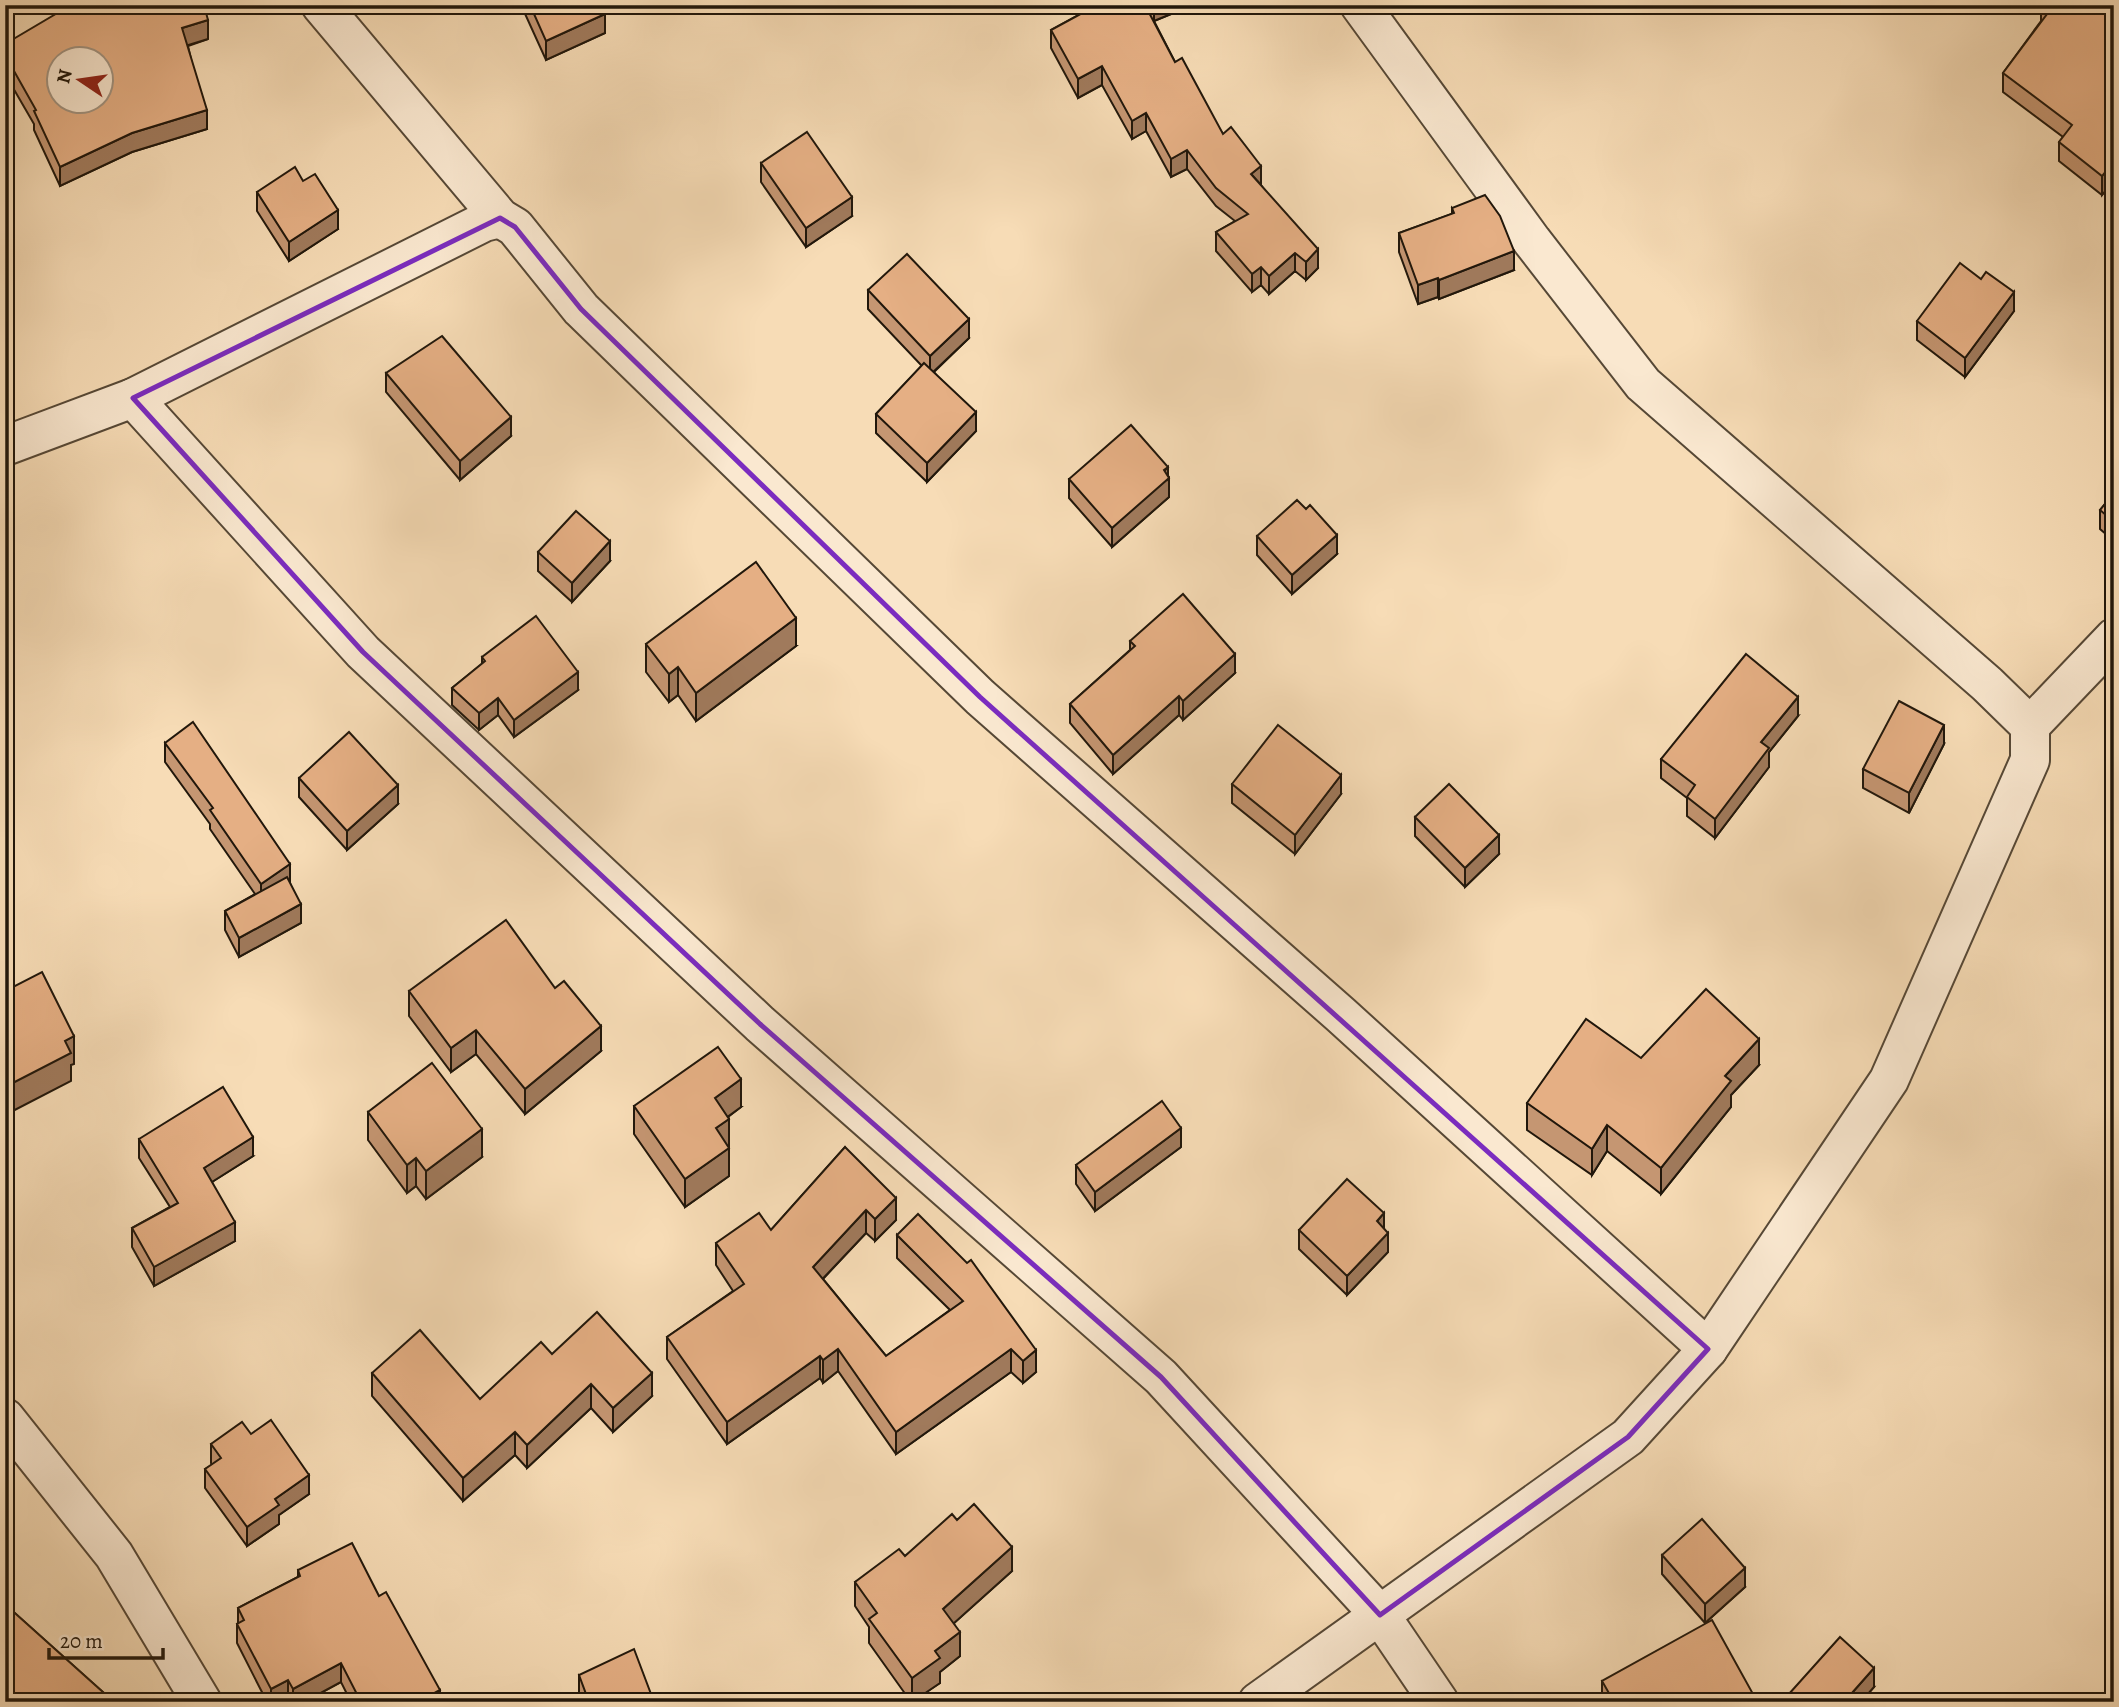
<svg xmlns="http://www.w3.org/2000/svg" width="2119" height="1707" viewBox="0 0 2119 1707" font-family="Alegreya,serif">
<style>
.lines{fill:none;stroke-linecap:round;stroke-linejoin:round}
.minor-casing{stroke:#564836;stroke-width:42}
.minor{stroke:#fae8d0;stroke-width:38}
.wall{fill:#c59672;stroke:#21170b;stroke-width:2}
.shaded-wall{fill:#a07a5c;stroke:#21170b;stroke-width:2}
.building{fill:#e5af84;stroke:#21170b;stroke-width:2;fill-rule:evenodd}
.marked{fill:none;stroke:#7b2cbf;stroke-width:5;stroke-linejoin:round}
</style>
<rect width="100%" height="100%" fill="#f7dcb6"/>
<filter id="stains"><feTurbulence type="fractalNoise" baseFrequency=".00286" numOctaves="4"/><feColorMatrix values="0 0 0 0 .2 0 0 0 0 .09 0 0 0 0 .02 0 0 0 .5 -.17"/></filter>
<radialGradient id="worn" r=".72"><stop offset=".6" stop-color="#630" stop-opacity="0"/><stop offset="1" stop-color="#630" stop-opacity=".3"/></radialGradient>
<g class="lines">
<defs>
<g id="minor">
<polyline points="321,5 500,218 515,227 581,309 980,697 1341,1015 1708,1349"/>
<polyline points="133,398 363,652 760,1024 1161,1377 1380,1615 1439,1702"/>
<polyline points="5,446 133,398 484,222 500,218"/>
<polyline points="2030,726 2114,638"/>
<polyline points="5,1418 114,1555 202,1702"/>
<polyline points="1258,1702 1628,1437 1708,1349 1889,1080 2030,760 2030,726 1987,684 1643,384 1532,241 1360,5"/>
</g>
</defs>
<use href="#minor" class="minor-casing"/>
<use href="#minor" class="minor"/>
</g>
<g class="wall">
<polygon points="521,5 601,5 605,33 546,60"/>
<polygon points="1097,5 1193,5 1154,21 1175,62 1223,134 1261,185 1318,268 1306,280 1295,271 1269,294 1261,285 1252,292 1216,251 1216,232 1235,221 1216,206 1187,169 1171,177 1146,131 1132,139 1102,85 1078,98 1051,48 1051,30"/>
<polygon points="2041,5 2114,5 2114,180 2102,195 2059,161 2059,142 2063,137 2003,92 2003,73 2041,21"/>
<polygon points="208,39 188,46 207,129 132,152 60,186 34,130 34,124 5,74 5,44"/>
<polygon points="761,163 852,216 806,247 761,182"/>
<polygon points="303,181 338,229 289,261 257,211 257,192"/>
<polygon points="1452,208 1514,270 1439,299 1438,297 1418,304 1399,252 1399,233 1452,214"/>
<polygon points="1981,279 2014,311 1965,377 1917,340 1917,321"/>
<polygon points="868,290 969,338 934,372 976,431 927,482 876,433 876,414 922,366 868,309"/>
<polygon points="386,373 511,436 460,480 386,392"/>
<polygon points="1168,476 1169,497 1112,547 1069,498 1069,479"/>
<polygon points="2114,493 2114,541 2100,529 2100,510"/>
<polygon points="1257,536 1337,554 1292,594 1257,555"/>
<polygon points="538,552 610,561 572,602 538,571"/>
<polygon points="1130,641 1235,673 1183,720 1179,715 1113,774 1070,723 1070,704 1130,650"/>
<polygon points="646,644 796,646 696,721 678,695 669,702 646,672"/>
<polygon points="482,657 578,690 514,737 498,715 479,730 452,705 452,688 482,664"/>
<polygon points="1798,716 1769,752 1769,767 1715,838 1687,816 1687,798 1661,778 1661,759"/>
<polygon points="165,743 290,883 301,923 239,957 225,930 225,911 255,894 210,829 210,824 165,762"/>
<polygon points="1944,744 1909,813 1863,788 1863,769"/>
<polygon points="299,778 398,804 347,850 299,797"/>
<polygon points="1232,784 1341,794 1295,854 1232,803"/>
<polygon points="1415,817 1499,854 1465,887 1415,836"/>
<polygon points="409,991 601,1051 525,1114 476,1054 451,1072 409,1016"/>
<polygon points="1641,1058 1759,1065 1731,1095 1731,1107 1661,1194 1607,1151 1592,1175 1527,1130 1527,1103"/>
<polygon points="634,1106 741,1107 728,1117 729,1176 685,1207 634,1134"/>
<polygon points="368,1112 482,1157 426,1199 416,1186 407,1193 368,1140"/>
<polygon points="139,1139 253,1156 212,1182 235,1241 154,1286 132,1247 132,1228 170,1207 139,1158"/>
<polygon points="845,1147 896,1220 875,1241 866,1233 823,1279 886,1356 950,1310 897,1258 897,1235 1036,1372 1023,1383 1011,1372 896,1454 838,1371 823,1383 820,1378 727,1444 667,1359 667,1337 733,1291 716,1265 716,1243 771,1230"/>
<polygon points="1181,1147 1095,1211 1076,1184 1076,1165"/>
<polygon points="1384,1228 1388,1252 1347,1295 1299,1249 1299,1230"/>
<polygon points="552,1354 652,1396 613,1432 591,1408 527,1468 515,1455 463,1501 372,1396 372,1373 480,1399"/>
<polygon points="251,1434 309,1494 279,1515 279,1524 247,1546 205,1488 205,1469 212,1465 211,1463 211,1444"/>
<polygon points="957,1520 1012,1571 954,1623 960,1656 940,1672 940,1683 911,1702 869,1643 869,1627 855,1606 855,1582 905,1556"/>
<polygon points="1662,1555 1745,1587 1705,1623 1662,1574"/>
<polygon points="298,1570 379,1596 440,1702 351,1702 341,1682 304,1702 289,1702 288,1699 284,1702 267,1702 237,1643 237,1624 238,1623 238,1608 298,1577"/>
<polygon points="5,1598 9,1608 114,1702 5,1702"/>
<polygon points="579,1675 654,1702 582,1702 579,1693"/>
<polygon points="1602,1681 1753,1702 1602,1702"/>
<polygon points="1874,1687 1861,1702 1788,1702 1788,1695"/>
</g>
<g class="shaded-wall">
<polygon points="1154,5 1193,5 1154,21"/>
<polygon points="605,14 605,33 546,60 546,41"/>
<polygon points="208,20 208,39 182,47 182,28"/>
<polygon points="1102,66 1102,85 1078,98 1078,79"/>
<polygon points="207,110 207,129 132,152 60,186 60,167 132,133"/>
<polygon points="1146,113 1146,131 1132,139 1132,121"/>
<polygon points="1187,150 1187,169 1171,177 1171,159"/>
<polygon points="2114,161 2114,180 2102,195 2102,176"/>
<polygon points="1261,166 1261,185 1251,174"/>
<polygon points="852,197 852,216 806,247 806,228"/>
<polygon points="338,210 338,229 289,261 289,242"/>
<polygon points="1318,249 1318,268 1306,280 1306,262"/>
<polygon points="1514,251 1514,270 1439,299 1439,280"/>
<polygon points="1295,253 1295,271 1269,294 1269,276"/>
<polygon points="1261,267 1261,285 1252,292 1252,274"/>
<polygon points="1438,278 1438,297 1418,304 1418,285"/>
<polygon points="2014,292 2014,311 1965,377 1965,358"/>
<polygon points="969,319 969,338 930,375 930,356"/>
<polygon points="976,412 976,431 927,482 927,463"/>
<polygon points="511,417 511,436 460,480 460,461"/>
<polygon points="1168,467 1168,479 1169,478 1169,497 1112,547 1112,528"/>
<polygon points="1337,535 1337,554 1292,594 1292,575"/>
<polygon points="610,541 610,561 572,602 572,583"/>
<polygon points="796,618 796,646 696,721 696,693"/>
<polygon points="1235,654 1235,673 1183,720 1183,701"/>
<polygon points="678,667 678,695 669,702 669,674"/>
<polygon points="578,672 578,690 514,737 514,720"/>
<polygon points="1179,696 1179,715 1113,774 1113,755"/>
<polygon points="1798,697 1798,716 1769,752 1769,767 1715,838 1715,819 1761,742"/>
<polygon points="498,698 498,715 479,730 479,713"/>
<polygon points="1944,725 1944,744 1909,813 1909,793"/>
<polygon points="1341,775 1341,794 1295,854 1295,835"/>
<polygon points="398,785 398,804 347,850 347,831"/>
<polygon points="1499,835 1499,854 1465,887 1465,868"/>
<polygon points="290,864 290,883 261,903 261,884"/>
<polygon points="301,904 301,923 239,957 239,938"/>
<polygon points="601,1026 601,1051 525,1114 525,1089"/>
<polygon points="476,1030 476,1054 451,1072 451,1048"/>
<polygon points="74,1036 74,1064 71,1065 71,1081 5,1115 5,1087 65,1041"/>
<polygon points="1759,1039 1759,1065 1731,1095 1731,1107 1661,1194 1661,1168 1725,1076"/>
<polygon points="741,1079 741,1107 715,1126 715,1098"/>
<polygon points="729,1119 729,1147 716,1156 716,1128"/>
<polygon points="1607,1125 1607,1151 1592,1175 1592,1149"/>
<polygon points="1181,1128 1181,1147 1095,1211 1095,1192"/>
<polygon points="482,1129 482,1157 426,1199 426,1171"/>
<polygon points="253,1137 253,1156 204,1187 204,1168"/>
<polygon points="729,1148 729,1176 685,1207 685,1179"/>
<polygon points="416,1158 416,1186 407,1193 407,1165"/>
<polygon points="896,1198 896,1220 875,1241 875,1219"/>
<polygon points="866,1210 866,1233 813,1289 813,1267"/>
<polygon points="1384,1213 1384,1232 1377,1221"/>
<polygon points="235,1222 235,1241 154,1286 154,1267"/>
<polygon points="1388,1233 1388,1252 1347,1295 1347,1276"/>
<polygon points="838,1349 838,1371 823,1383 823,1360"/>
<polygon points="1011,1349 1011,1372 896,1454 896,1432"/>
<polygon points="1036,1350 1036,1372 1023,1383 1023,1361"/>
<polygon points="820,1356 820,1378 727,1444 727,1422"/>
<polygon points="652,1373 652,1396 613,1432 613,1408"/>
<polygon points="591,1384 591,1408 527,1468 527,1445"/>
<polygon points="515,1432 515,1455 463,1501 463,1478"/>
<polygon points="309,1475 309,1494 279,1515 279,1524 247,1546 247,1527 275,1499"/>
<polygon points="1012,1547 1012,1571 943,1633 943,1609"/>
<polygon points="1745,1568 1745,1587 1705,1623 1705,1604"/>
<polygon points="960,1632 960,1656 940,1672 940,1683 912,1702 912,1678 935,1651"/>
<polygon points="341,1663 341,1682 304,1702 293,1702 293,1689"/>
<polygon points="1874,1668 1874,1687 1861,1702 1844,1702"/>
<polygon points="288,1680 288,1699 284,1702 271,1702 271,1689"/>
<polygon points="440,1690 440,1702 418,1702"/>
<polygon points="1753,1694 1753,1702 1739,1702"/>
</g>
<g class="building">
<path d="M71 5H204L208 20 182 28 207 110 132 133 60 167 34 111 36 110 5 55V44ZM60 60H102V102H60Z"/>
<polygon points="530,5 601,5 605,14 546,41"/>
<polygon points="1097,5 1145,5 1175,62 1182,58 1223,134 1231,127 1261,166 1251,174 1318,249 1306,262 1295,253 1269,276 1261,267 1252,274 1216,232 1248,214 1216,188 1187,150 1171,159 1146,113 1132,121 1102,66 1078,79 1051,30"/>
<polygon points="2045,5 2114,5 2114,161 2102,176 2059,142 2072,125 2003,73 2050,10"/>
<polygon points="807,132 852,197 806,228 761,163"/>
<polygon points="295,167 303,181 315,174 338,210 289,242 257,192"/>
<polygon points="1485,195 1500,216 1514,251 1439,280 1438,278 1418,285 1399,233 1454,213 1452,208"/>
<polygon points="907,254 969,319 930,356 868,290"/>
<polygon points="1960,263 1981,279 1986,272 2014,292 1965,358 1917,321"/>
<polygon points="442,336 511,417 460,461 386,373"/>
<polygon points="924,363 976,412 927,463 876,414"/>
<polygon points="1131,425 1168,467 1164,470 1169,478 1112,528 1069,479"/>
<polygon points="2114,493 2114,522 2100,510"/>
<polygon points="1297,500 1306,509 1310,505 1337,535 1292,575 1257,536"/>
<polygon points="576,511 610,541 572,583 538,552"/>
<polygon points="756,562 796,618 696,693 678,667 669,674 646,644"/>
<polygon points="1183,594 1235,654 1183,701 1179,696 1113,755 1070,704 1135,646 1130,641"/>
<polygon points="536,616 578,672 514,720 498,698 479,713 452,688 485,661 482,657"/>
<polygon points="1746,654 1798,697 1761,742 1769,748 1715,819 1687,797 1695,785 1661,759"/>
<polygon points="1899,701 1944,725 1909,793 1863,769"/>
<polygon points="193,722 290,864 261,884 210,810 213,808 165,743"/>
<polygon points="1278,725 1341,775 1295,835 1232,784"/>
<polygon points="349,732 398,785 347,831 299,778"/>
<polygon points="1449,784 1499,835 1465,868 1415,817"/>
<polygon points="287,877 301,904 239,938 225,911"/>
<polygon points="506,920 555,988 564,981 601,1026 525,1089 476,1030 451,1048 409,991"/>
<polygon points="42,972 74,1036 65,1041 71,1053 5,1087 5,991"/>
<polygon points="1706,989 1759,1039 1725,1076 1731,1081 1661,1168 1607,1125 1592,1149 1527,1103 1586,1019 1641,1058"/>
<polygon points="718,1047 741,1079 715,1098 729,1119 716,1128 729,1148 685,1179 634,1106"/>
<polygon points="432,1063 482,1129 426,1171 416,1158 407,1165 368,1112"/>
<polygon points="223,1087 253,1137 204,1168 235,1222 154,1267 132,1228 178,1203 139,1139"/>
<polygon points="1162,1101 1181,1128 1095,1192 1076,1165"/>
<polygon points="845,1147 896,1198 875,1219 866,1210 813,1267 886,1356 963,1301 897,1235 918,1214 967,1263 971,1260 1036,1350 1023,1361 1011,1349 896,1432 838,1349 823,1360 820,1356 727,1422 667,1337 744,1284 716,1243 759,1213 771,1230"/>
<polygon points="1347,1179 1384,1213 1377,1221 1388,1233 1347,1276 1299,1230"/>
<polygon points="597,1312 652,1373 613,1408 591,1384 527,1445 515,1432 463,1478 372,1373 420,1330 480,1399 541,1342 552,1354"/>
<polygon points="271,1420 309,1475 275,1499 279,1505 247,1527 205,1469 221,1458 211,1444 242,1422 251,1434"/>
<polygon points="974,1504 1012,1547 943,1609 960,1632 935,1651 940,1658 912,1678 869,1619 877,1613 855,1582 899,1549 905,1556 952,1514 957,1520"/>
<polygon points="1702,1519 1745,1568 1705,1604 1662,1555"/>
<polygon points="352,1543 379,1596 386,1592 440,1690 418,1702 361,1702 341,1663 293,1689 288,1680 271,1689 237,1624 244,1620 238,1608 300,1576 298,1570"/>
<polygon points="5,1598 9,1601 6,1605 114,1702 5,1702 5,1687 11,1681 5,1675"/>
<polygon points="1712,1620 1753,1694 1739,1702 1614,1702 1602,1681"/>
<polygon points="1840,1637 1874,1668 1844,1702 1795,1702 1788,1695"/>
<polygon points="634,1649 654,1702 589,1702 579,1675"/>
<polygon points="931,1696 936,1702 924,1702"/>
</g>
<path class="marked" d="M500 218 515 227 581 309 980 697 1708 1349 1628 1437 1380 1615 1161 1377 760 1024 363 652 133 398Z"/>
<rect width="2119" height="1707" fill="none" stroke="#f7dcb6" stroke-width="28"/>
<rect x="7" y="7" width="2105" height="1693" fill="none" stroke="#21170b" stroke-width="3.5"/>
<rect x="14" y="14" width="2091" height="1679" fill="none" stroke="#21170b" stroke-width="2"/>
<g transform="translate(80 80) rotate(283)"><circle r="33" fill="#fae8d0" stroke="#a39481" stroke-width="2"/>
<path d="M0-5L12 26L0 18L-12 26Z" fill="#8f2418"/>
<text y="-10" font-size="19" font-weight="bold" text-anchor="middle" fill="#21170b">N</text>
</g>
<path d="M49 1648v10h114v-10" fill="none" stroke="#21170b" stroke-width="3.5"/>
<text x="60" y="1648" font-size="21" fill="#21170b" stroke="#fae8d0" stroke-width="5" paint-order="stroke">20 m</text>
<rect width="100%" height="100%" filter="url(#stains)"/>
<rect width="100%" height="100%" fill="url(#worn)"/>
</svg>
